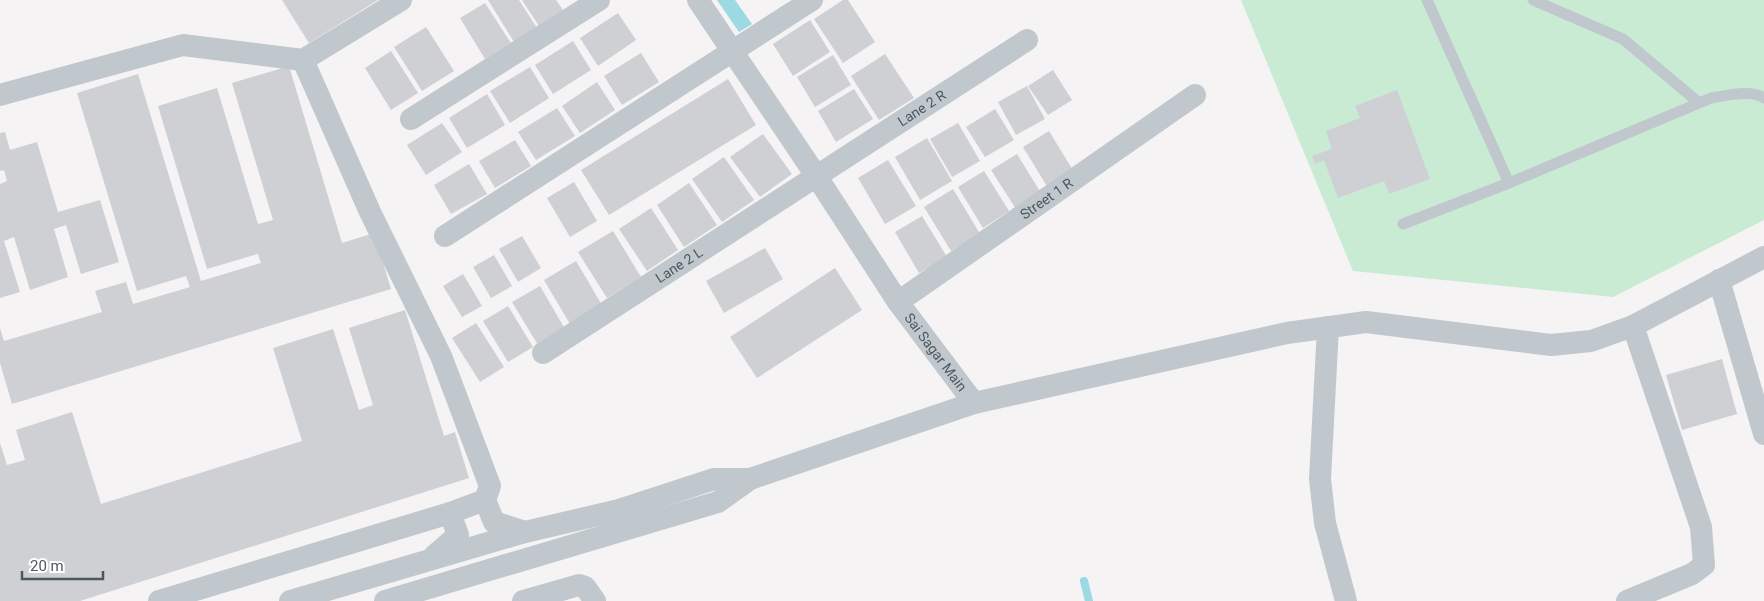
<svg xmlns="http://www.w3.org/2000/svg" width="1764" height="601" viewBox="0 0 1764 601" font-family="Roboto,sans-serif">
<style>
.green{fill:#c9ebd4}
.water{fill:#9cd9e2}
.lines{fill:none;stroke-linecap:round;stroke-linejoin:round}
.stream{stroke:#9cd9e2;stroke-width:8}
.building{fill:#ced0d4}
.lane{stroke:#c1c8cd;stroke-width:11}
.street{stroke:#c1c8cd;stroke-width:22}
.labels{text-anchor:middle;stroke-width:4;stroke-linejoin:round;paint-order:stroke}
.street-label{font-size:14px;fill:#4d575e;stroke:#fff}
</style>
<rect width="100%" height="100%" fill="#f5f3f3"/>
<polygon class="green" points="1241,0 1764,0 1764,220 1613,297 1353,271"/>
<polygon class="water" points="717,0 735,0 752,24 739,32"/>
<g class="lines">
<polyline class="stream" points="1084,581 1089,601"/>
</g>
<g class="building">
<polygon points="282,0 378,0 309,43"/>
<polygon points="488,0 519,0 537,28 514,42"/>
<polygon points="522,0 556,0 563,10 539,26"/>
<polygon points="843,0 848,0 875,42 843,63 814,19"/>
<polygon points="485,3 511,43 485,59 460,18"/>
<polygon points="618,13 636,40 598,66 580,38"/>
<polygon points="810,20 830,52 793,76 773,44"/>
<polygon points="426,27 454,71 422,91 394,47"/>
<polygon points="573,41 591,70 553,94 535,65"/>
<polygon points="391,51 418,93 391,110 365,68"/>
<polygon points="641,53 659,82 622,105 604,76"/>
<polygon points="885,54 914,98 879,120 851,76"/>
<polygon points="833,55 851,85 815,107 797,77"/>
<polygon points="289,66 342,243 374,233 391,289 12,404 0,363 0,328 4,341 102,312 95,291 126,282 133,304 190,287 186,276 137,291 77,93 138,74 201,281 261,263 258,254 207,269 158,106 217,88 258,224 273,220 232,83"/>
<polygon points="530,67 549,98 510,123 490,91"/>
<polygon points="1053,70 1072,100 1048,115 1028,86"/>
<polygon points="728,79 756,125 609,215 581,170"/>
<polygon points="597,82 615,110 580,133 562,106"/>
<polygon points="1027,86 1045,119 1016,135 998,102"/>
<polygon points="854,89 873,119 836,142 818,111"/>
<polygon points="1397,90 1430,179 1389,194 1384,181 1338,198 1324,160 1315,164 1312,156 1332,149 1326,131 1360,118 1355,106"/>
<polygon points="487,94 505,125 467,148 449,118"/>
<polygon points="557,108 575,136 536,160 518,132"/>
<polygon points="995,109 1014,140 985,157 966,127"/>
<polygon points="442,123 462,152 426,175 407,145"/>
<polygon points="958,123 980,161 952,177 930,139"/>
<polygon points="1049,131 1074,172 1048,188 1023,147"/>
<polygon points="5,132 10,150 37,142 58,212 100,200 119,262 81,274 66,225 54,229 68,277 30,290 14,237 4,241 20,292 0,298 0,184 7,181 4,170 0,171 0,133"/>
<polygon points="763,134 792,174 760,197 730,157"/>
<polygon points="927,138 952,181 920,200 895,157"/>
<polygon points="515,140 531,166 495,188 479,161"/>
<polygon points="1017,154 1041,193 1016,209 991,170"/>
<polygon points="724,157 754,200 722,222 692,179"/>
<polygon points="888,160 916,206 885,224 858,178"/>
<polygon points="469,164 487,194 451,214 434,185"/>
<polygon points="984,171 1009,211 983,228 958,187"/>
<polygon points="574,182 597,221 570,237 547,198"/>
<polygon points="689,183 717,225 684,247 657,205"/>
<polygon points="953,189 980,234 951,251 924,207"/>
<polygon points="651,208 678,250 647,271 619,229"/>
<polygon points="922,216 947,257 919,273 895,232"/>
<polygon points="613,231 641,277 607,298 578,252"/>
<polygon points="522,236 541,268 518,282 499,249"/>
<polygon points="765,248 783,279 724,313 706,281"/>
<polygon points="494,255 512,286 491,298 473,267"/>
<polygon points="576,261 602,305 570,324 544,280"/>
<polygon points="835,268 862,310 757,378 730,337"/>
<polygon points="463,274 482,306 462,317 443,286"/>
<polygon points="540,286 565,329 538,345 512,302"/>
<polygon points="508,306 533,347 508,362 483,321"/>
<polygon points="405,310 444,436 455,432 469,478 80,601 0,601 0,443 7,465 25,460 16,430 72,412 101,504 302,441 273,348 333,329 359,410 373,405 349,328"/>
<polygon points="476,323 504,367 480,382 452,338"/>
<polygon points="1722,359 1737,414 1682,430 1666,375"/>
</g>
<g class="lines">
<g class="lane">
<polyline points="1533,0 1623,39 1698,102"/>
<path d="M1509 183 1711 98C1725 96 1751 89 1764 98"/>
<polyline points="1403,224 1509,183 1427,0"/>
</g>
<g class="street">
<path id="s1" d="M698 0 817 177 898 302 974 403"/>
<polyline points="303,60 401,0"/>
<polyline points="0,95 183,45 303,60 370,212 441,356 490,486 485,500 450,513 159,601"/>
<polyline points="411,119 599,0"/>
<polyline points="445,236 812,0"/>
<polyline points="1719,280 1764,434"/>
<path id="s2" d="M898 302 1195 95"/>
<polyline points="1328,327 1320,479 1325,523 1346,601"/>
<path id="s3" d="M543 353 1027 40"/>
<polyline points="485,500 494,522 525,532"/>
<polyline points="435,555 458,535 450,513"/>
<polyline points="290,601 525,532 619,510 714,479 750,479"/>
<polyline points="385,601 718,502 750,479 974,403 1287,333 1366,322 1551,345 1591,341 1633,326 1764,257"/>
<polyline points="523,601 579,585 585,587 595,601"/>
<polyline points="1627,601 1692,574 1704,565 1701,527 1633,326"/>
</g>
</g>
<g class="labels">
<g class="street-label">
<text dy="5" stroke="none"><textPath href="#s3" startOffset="451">Lane 2 R</textPath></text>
<text dy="5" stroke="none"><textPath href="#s2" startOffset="181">Street 1 R</textPath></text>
<text dy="5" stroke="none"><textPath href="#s3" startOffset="162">Lane 2 L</textPath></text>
<text dy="5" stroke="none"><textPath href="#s1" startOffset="425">Sai Sagar Main</textPath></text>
</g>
</g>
<path d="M22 571v8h81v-8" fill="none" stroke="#4d575e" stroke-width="2.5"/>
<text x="30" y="571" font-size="15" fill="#4d575e" stroke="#ffffff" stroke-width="4" paint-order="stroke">20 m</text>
</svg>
